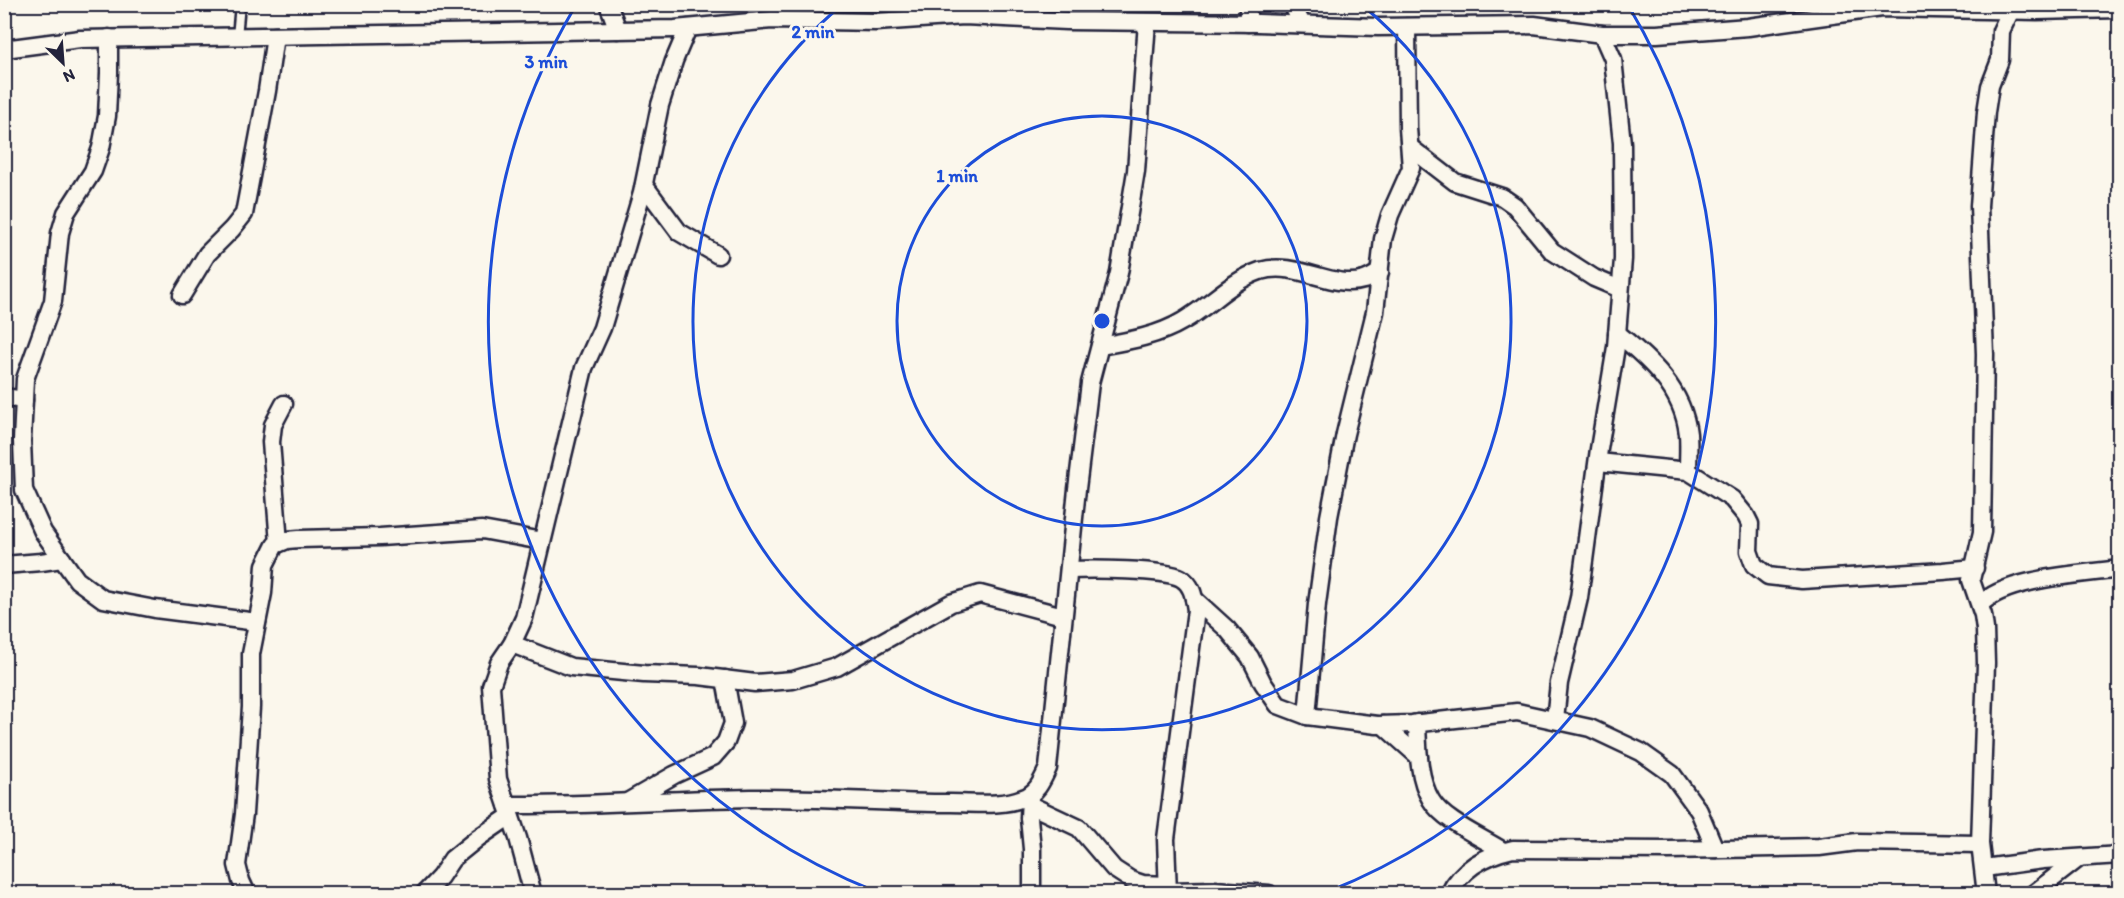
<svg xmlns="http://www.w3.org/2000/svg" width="2124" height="898" viewBox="0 0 2124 898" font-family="Itim,sans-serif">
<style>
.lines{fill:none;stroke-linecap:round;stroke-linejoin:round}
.service-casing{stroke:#22223b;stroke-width:13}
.minor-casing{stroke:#22223b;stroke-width:21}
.service{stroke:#fbf7ec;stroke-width:8}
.minor{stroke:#fbf7ec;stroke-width:16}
.ring{fill:none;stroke:#1d4ed8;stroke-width:3}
.centre{fill:#1d4ed8;stroke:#fbf7ec;stroke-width:3}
.ring-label{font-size:18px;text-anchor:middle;font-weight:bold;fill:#1d4ed8;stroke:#fbf7ec;stroke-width:6;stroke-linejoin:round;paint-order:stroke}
</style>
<rect width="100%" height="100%" fill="#fbf7ec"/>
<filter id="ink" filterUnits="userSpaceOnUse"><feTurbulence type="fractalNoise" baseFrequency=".0167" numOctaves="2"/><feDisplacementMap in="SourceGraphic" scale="12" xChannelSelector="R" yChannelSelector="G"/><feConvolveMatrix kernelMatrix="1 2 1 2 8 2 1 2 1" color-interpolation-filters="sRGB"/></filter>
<g filter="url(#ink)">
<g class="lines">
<defs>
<polyline id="service" points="237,37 240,4"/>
<g id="minor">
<polyline points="608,4 618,30"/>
<polyline points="1292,4 1302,24"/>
<polyline points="1248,23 1248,4"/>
<polyline points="109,38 109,73 107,116 101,148 93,171 66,213 60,233 53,301 25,379 22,441 24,490 43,532 77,580 103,599 155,609 257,622"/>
<polyline points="4,49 80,39 675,29 772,20 876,22 964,16 1067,21 1258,23 1378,27 1534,25 1602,34 1657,34 1748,27 1882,8 2037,11 2120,9"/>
<polyline points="1411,148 1455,182 1502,197 1515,206 1552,251 1594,278 1620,289"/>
<polyline points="644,185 679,232 718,255"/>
<polyline points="182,295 207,254 232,229 244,214 267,91 275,36"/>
<path d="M1617 333C1650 360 1683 389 1688 434 1689 446 1688 459 1688 471"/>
<path d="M1100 346C1128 341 1158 336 1183 321 1209 306 1231 281 1260 271 1296 260 1333 290 1364 280 1369 279 1375 275 1380 272"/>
<polyline points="4,397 24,400"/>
<polyline points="1598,462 1688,471 1732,499 1746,516 1750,524 1749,551 1754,565 1768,576 1802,580 1943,571 1975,568"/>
<polyline points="279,543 271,442 273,425 284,404"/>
<polyline points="4,565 41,562 62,559"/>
<path d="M1069 570C1090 569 1164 569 1181 578 1193 585 1194 598 1196 610L1166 839 1168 894"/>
<polyline points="1194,599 1227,629 1250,657 1263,683 1278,705 1307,716 1377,725 1412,724 1517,712 1590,728 1641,752 1672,774 1699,811 1715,849"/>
<path d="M1980 605C2004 578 2084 574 2120 569"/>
<polyline points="512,644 571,667 644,674 699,676 755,683 793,680 837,667 951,603 980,594 1063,616"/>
<polyline points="1307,716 1317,604 1329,517 1345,434 1375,312 1383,239 1390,215 1411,168 1408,128 1407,27"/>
<polyline points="1555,720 1559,683 1579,598 1599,449 1616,347 1623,259 1622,143 1613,59 1602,34"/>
<path d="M1417 723C1418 748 1418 778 1431 800 1443 821 1483 838 1503 851"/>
<polyline points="1383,725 1419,757"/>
<polyline points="1030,796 1029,818 1032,849 1032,894"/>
<polyline points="629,801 674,775 713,757 726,742 733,723 725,679"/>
<path d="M507 805C588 806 670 799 751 798 818 797 885 803 951 803 974 803 1001 807 1023 798 1037 793 1042 781 1048 768L1077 489 1090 383 1119 273 1136 171 1147 22"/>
<polyline points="1030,805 1079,828 1114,869 1131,880 1143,884 1167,885"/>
<polyline points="1984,868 2043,860 2120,855"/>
<polyline points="1167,891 1215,890 1269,894"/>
<polyline points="247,894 241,881 237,865 244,814 251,707 251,654 263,593 265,565 275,545 287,540 299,539 380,537 482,530 542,541"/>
<polyline points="424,894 440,877 452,859 478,838 510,816"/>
<polyline points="533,894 518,838 498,779 491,686 499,663 512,644 524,618 584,368 602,328 642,193 660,105 674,61 688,28"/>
<path d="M1449 894C1461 869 1486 855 1513 849L1669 850 1819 847 1857 842 1980 844"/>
<polyline points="1986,894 1980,844 1986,663 1985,629 1983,615 1971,580 1982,532 1985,354 1979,206 1986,112 1990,86 2000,60 2001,31 2011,10"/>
<polyline points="2033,894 2078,859"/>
</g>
</defs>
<use href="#service" class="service-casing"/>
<use href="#minor" class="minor-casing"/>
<use href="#service" class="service"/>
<use href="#minor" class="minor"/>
</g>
</g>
<g class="ring">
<circle cx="1102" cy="321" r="205"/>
<path d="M1362 5A409 409 0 1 1 842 5"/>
<path d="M877 892A614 614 0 0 1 576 5M1628 5A614 614 0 0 1 1327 892"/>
</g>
<circle cx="1102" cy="321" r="9" class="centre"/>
<g class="ring-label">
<text x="813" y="38">2 min</text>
<text x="546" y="68">3 min</text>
<text x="957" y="182">1 min</text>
</g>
<rect width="2124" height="898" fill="none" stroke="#fbf7ec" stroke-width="24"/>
<rect x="12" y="12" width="2100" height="874" fill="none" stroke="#22223b" stroke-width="2" filter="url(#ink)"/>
<g transform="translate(63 63) rotate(155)" stroke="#fbf7ec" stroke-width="4.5" paint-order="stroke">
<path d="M0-4.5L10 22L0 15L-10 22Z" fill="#22223b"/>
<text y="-9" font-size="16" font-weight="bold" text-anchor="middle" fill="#22223b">N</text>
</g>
</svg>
